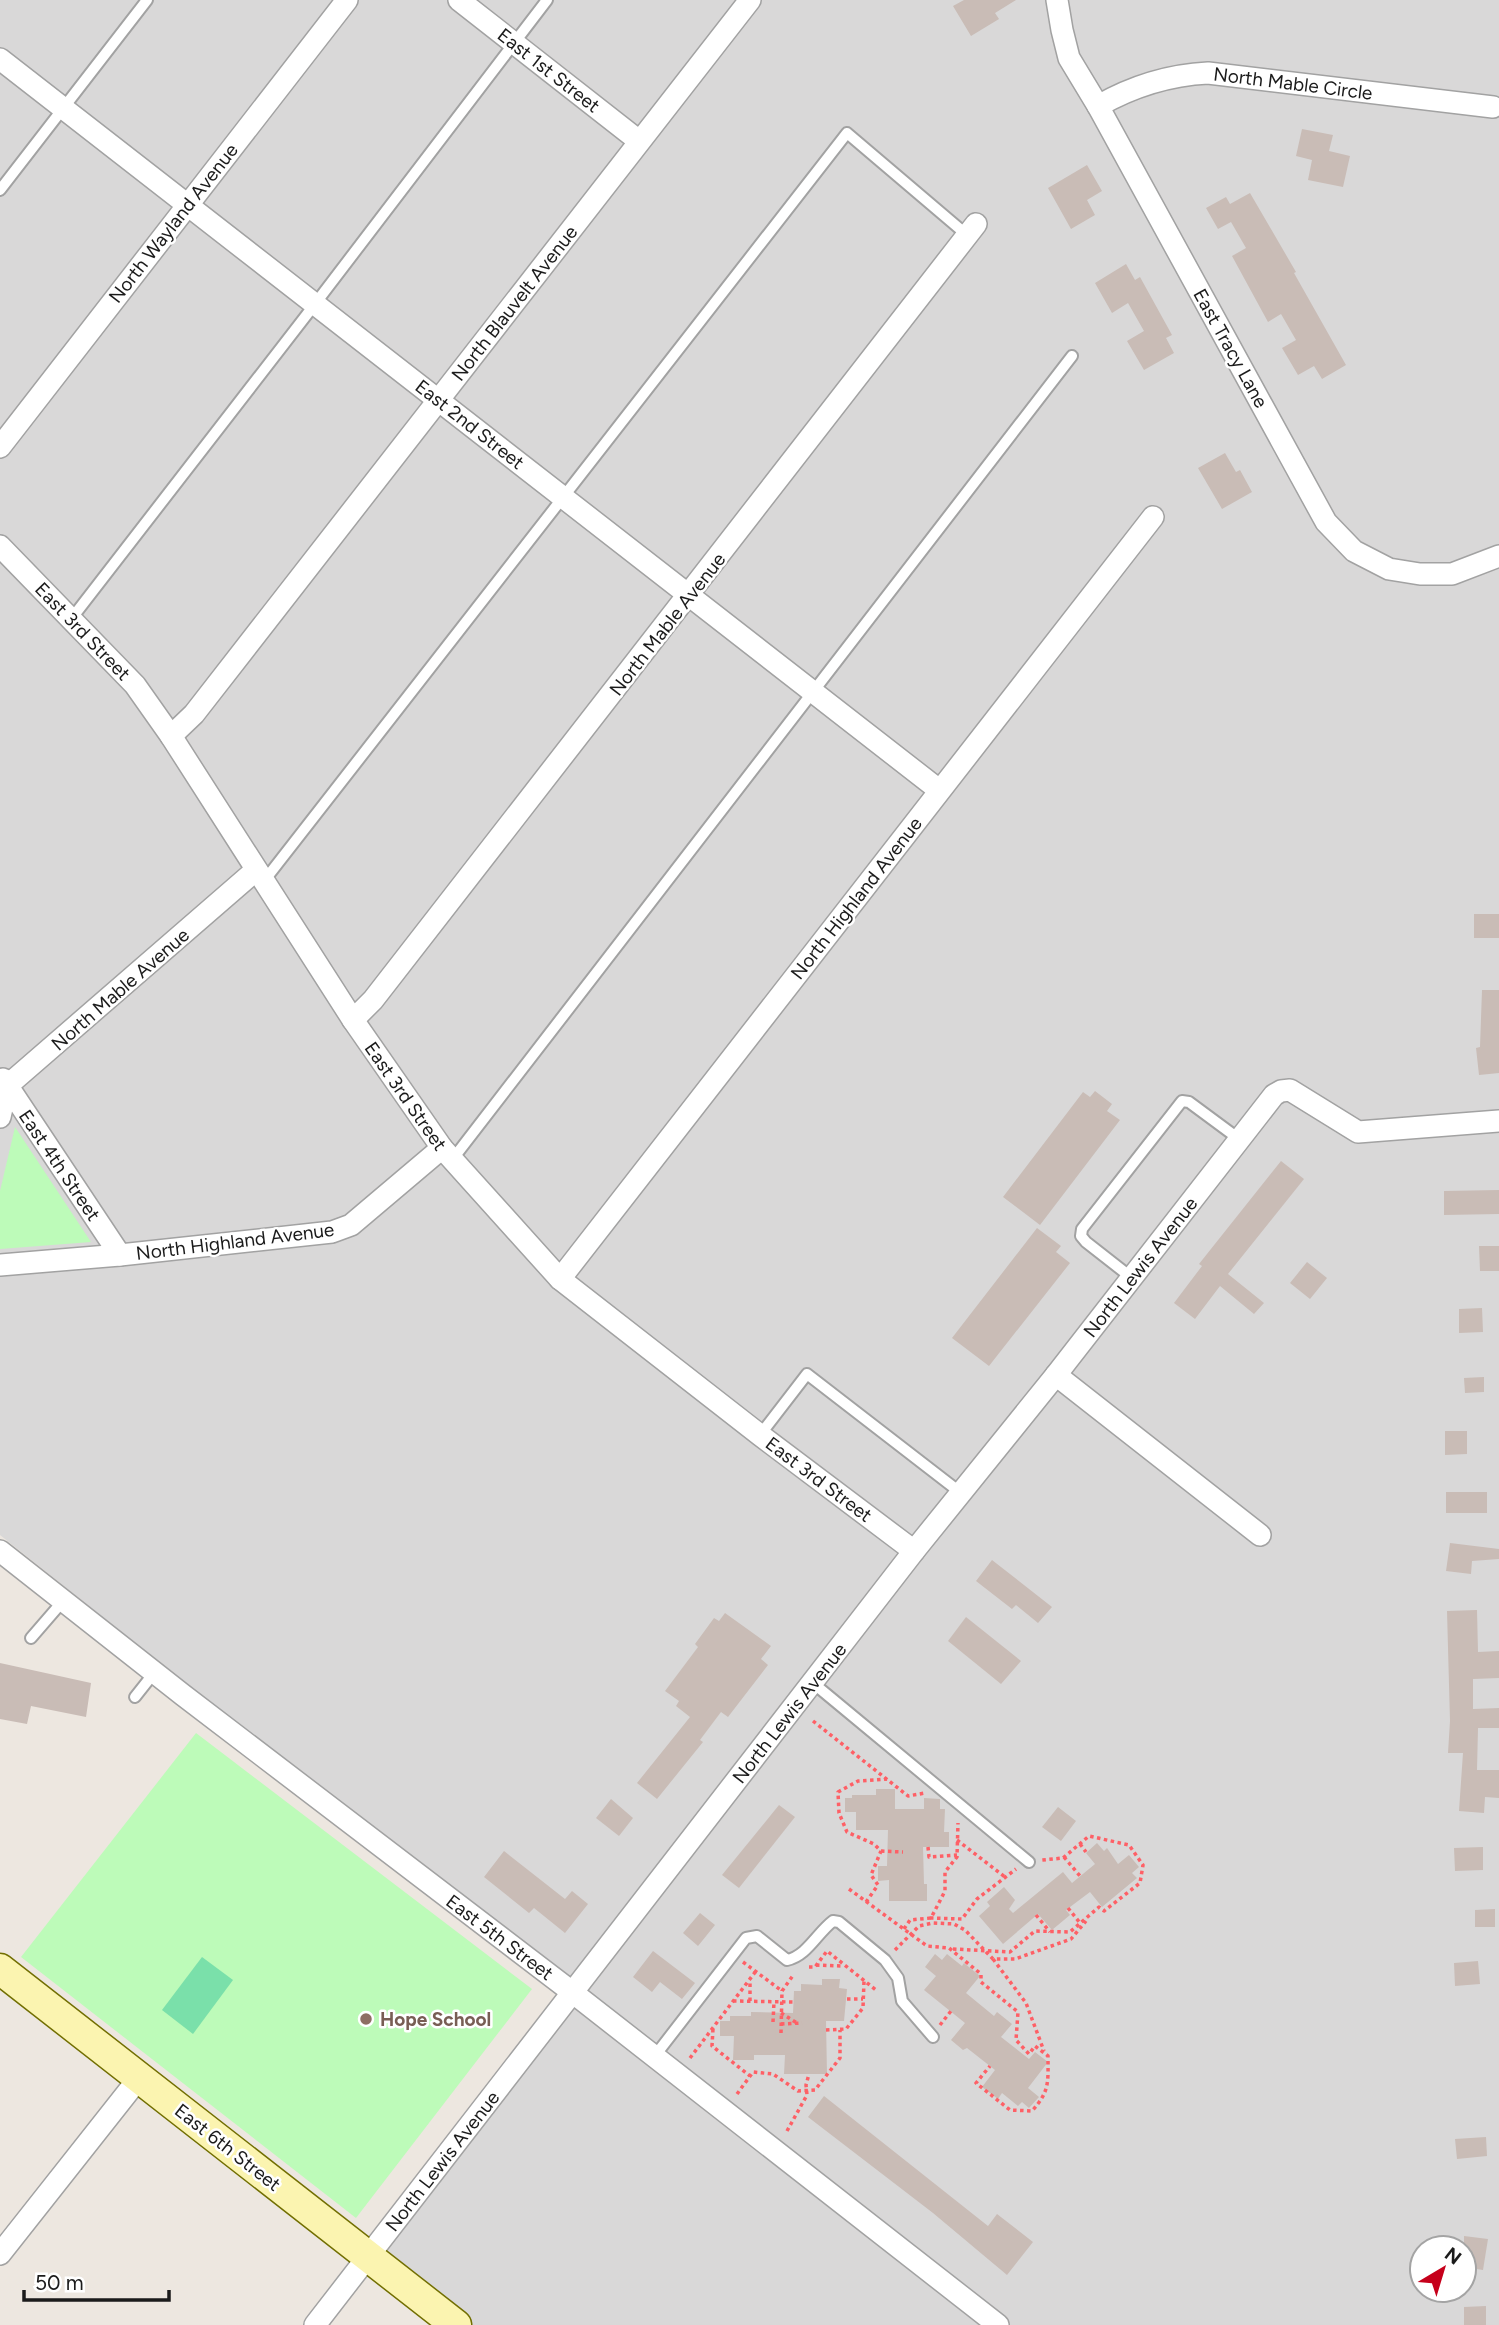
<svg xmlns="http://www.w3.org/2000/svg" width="1499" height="2325" viewBox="0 0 1499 2325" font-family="Figtree,sans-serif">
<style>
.residential{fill:#d9d8d8;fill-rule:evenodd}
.park{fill:#bdfbb9}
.pitch{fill:#7ae0aa}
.building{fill:#c9bcb6}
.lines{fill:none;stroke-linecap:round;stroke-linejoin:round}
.service-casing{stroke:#a2a2a2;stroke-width:14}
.minor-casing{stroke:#a2a2a2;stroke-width:24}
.secondary-casing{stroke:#726f02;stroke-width:33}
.path{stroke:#fe6066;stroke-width:3.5;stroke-dasharray:3.5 3.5;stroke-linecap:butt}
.service{stroke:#fff;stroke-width:10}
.minor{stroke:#fff;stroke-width:21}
.secondary{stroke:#fbf4b0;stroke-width:30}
.education-dot{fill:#8d6e63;stroke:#fff;stroke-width:2.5}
.labels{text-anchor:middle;stroke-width:5;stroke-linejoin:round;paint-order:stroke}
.street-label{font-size:19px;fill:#1b1b1b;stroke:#fff}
.education-label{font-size:19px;font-weight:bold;fill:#785e54;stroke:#fff;text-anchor:start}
</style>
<rect width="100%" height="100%" fill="#ede7e0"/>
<path class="residential" d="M0 0H1499V2325H456L369 2256 572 1992 0 1535ZM1422 2248H1464V2290H1422Z"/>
<g class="park">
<polygon points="15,1127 91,1242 0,1249 0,1191"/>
<polygon points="196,1733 532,1989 356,2218 21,1957"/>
</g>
<polygon class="pitch" points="202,1957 233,1980 193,2034 162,2010"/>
<g class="building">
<polygon points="964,0 1016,0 995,13 999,19 971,36 953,6"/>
<polygon points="1302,129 1333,135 1329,151 1350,156 1343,187 1308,180 1312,160 1296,156"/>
<polygon points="1087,165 1102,191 1087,200 1095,215 1071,229 1048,188"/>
<polygon points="1250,193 1296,272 1294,273 1346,365 1322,379 1314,366 1298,375 1282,348 1296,340 1281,314 1268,322 1232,256 1246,248 1231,222 1218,229 1206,208 1226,197 1230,204"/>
<polygon points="1126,264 1135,280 1140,277 1172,335 1166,338 1174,353 1144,370 1127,341 1144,331 1128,303 1112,313 1095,283"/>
<polygon points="1225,453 1236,472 1240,470 1252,492 1222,509 1198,468"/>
<rect x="1474" y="914" width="25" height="24"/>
<polygon points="1482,990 1499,990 1499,1073 1479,1075 1476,1048 1480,1047"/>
<polygon points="1095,1091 1112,1104 1107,1111 1120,1120 1040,1225 1003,1197 1083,1092 1090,1097"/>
<polygon points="1281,1161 1304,1179 1228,1274 1264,1303 1254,1314 1220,1286 1195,1319 1174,1303 1202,1266 1199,1264"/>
<polygon points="1499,1190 1499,1214 1444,1215 1444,1191"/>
<polygon points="1037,1228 1061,1246 1056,1252 1070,1263 989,1366 952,1338"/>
<polygon points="1479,1246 1499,1246 1499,1271 1480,1271"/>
<polygon points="1307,1262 1327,1278 1310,1299 1290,1283"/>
<polygon points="1482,1308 1483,1332 1459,1333 1459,1309"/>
<polygon points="1484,1377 1484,1392 1465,1393 1464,1378"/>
<polygon points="1445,1431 1467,1431 1467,1454 1445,1455"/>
<rect x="1446" y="1492" width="41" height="21"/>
<polygon points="1450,1543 1499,1549 1499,1559 1472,1561 1471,1574 1446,1571"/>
<polygon points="992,1560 1052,1607 1038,1623 1016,1605 1012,1609 976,1581"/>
<polygon points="1477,1610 1478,1652 1499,1651 1499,1678 1473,1679 1473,1709 1499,1708 1499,1728 1478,1728 1477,1770 1499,1770 1499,1798 1485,1797 1484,1813 1459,1811 1463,1753 1448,1753 1450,1721 1447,1611"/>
<polygon points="725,1613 771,1646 761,1659 768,1665 728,1717 721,1712 700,1740 703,1742 657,1799 637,1783 690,1717 676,1706 679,1701 665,1691 698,1647 695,1644 714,1618 719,1621"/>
<polygon points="966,1617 1021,1661 1001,1684 948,1641"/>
<polygon points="0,1663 91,1683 86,1717 31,1706 27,1724 0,1719"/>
<polygon points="876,1789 895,1789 895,1809 924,1809 924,1798 940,1799 940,1809 945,1809 944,1832 949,1832 949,1847 923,1847 924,1884 927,1884 927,1901 889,1901 889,1880 878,1881 878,1866 887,1866 888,1830 856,1830 856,1812 845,1812 845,1798 852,1798 852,1795 876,1795"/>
<polygon points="611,1799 633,1818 619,1836 596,1818"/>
<polygon points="779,1805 795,1817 739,1888 722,1875"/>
<polygon points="1058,1807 1076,1821 1061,1841 1042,1827"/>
<polygon points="1097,1843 1104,1851 1107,1848 1118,1864 1129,1855 1139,1867 1132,1873 1137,1878 1102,1907 1090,1892 1066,1910 1070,1915 1052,1930 1038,1914 1003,1944 979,1916 990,1906 987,1902 1004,1887 1015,1900 1009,1909 1013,1913 1063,1872 1072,1883 1095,1864 1086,1853"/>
<polygon points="1483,1847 1483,1870 1455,1871 1454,1848"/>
<polygon points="504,1851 565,1899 572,1891 588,1904 565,1933 534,1908 529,1913 484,1877"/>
<polygon points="1495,1909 1495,1927 1475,1927 1475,1910"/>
<polygon points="700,1913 715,1925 698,1946 683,1933"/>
<polygon points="653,1951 695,1983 682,1999 660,1982 652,1992 633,1977"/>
<polygon points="935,1954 942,1960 947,1954 962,1966 964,1963 980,1976 966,1993 994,2016 997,2012 1012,2024 1001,2037 1029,2059 1035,2052 1048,2062 1028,2088 1039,2097 1029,2108 1022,2102 1018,2106 1002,2093 998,2099 982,2087 995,2070 967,2048 963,2050 951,2040 965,2023 924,1990 936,1976 925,1967"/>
<polygon points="1478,1961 1480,1984 1455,1986 1454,1963"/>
<polygon points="822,1979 840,1979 839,1988 847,1989 844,2021 826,2021 827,2074 784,2074 785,2055 754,2055 754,2060 733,2060 734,2036 720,2036 720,2021 730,2021 730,2016 751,2016 751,2012 793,2013 794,1991 801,1991 801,1984 822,1985"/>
<polygon points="824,2096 988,2226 997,2214 1033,2242 1007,2275 933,2213 808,2117"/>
<polygon points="1486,2137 1487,2156 1457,2159 1455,2139"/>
<polygon points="1464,2236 1488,2239 1483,2270 1464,2267"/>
<polygon points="1486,2306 1486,2325 1464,2325 1464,2307"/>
</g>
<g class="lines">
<defs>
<g id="service">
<polyline points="0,190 147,0"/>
<polyline points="72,618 315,304 547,0"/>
<polyline points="264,881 847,133 967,235"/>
<polyline points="452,1160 1072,356"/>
<polyline points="1132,1278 1086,1242 1081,1236 1082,1229 1182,1101 1189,1102 1239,1139"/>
<polyline points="760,1435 807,1374 961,1493"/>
<polyline points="31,1638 63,1601"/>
<polyline points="813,1683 1029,1862"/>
<polyline points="135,1697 154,1673"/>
<path d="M654 2057 746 1938 757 1936 787 1960C807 1956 817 1933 833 1921L839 1922 885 1960 898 1978 902 2001 933 2037"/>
</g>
<g id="minor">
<polyline points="459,0 639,141"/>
<polyline points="1057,0 1062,30 1069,58 1098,106 1326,522 1354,551 1389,569 1420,574 1452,574 1499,556"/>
<polyline points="0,59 939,790"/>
<path d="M1098 106C1133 86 1168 75 1208 73L1493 107"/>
<polyline points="0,447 347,0"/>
<polyline points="0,546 135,685 171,736 353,1020 442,1148 560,1279 760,1435 914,1551"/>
<polyline points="171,736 194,714 750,0"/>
<polyline points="353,1020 373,1000 976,224"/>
<polyline points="3,1079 120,1255"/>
<polyline points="0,1117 7,1086 256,870"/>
<polyline points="0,1265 120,1255 332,1232 351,1225 442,1148"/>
<polyline points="560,1279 1153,517"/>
<polyline points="1056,1375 1260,1535"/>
<polyline points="0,1551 183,1695 572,1992 998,2325"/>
<polyline points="0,2254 139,2078"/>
<polyline points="315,2325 914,1551 1056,1375 1274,1095 1281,1091 1290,1090 1358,1132 1499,1121"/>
</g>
<polyline id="secondary" points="0,1969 456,2325"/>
</defs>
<use href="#service" class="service-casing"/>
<use href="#minor" class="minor-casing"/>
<use href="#secondary" class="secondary-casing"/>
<g class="path">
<polyline points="813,1721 908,1796 925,1793"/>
<polyline points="957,1840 1005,1877"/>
<polyline points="1080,1844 1086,1852"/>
<polyline points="928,1847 929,1857 957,1855"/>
<polyline points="881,1851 903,1852"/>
<polyline points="1064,1857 1080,1876"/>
<path d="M849 1889 927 1946 949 1948 981 1974V1982L1018 2012 1016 2040 1029 2054 1035 2046 1048 2056C1048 2082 1050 2091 1032 2111L1010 2110 976 2083 990 2066"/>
<polyline points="866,1902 878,1885 871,1875 881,1851 874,1844 847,1832 839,1813 838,1792 858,1781 887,1779"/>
<polyline points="1068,1908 1080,1923"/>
<polyline points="1036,1915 1050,1932"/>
<polyline points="930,1918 962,1919 977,1899 1016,1869"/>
<polyline points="904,1929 910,1920 931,1918 945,1891 945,1872 957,1857 958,1823"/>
<polyline points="953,1949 1010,1952 1035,1931 1070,1932 1099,1907 1104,1911 1140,1883 1143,1865 1129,1845 1089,1836 1063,1858 1042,1860"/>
<polyline points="895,1950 919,1926 933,1923 954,1924 965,1930 993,1959 1015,1959 1071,1939 1086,1921"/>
<polyline points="993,1959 1026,2003 1044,2051"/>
<polyline points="743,1962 782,1991"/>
<polyline points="816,1965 843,1966"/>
<polyline points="809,1967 815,1967 827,1951 876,1990"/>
<polyline points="847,1999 863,1999"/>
<polyline points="733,2001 793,2002"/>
<polyline points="750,2001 750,1981"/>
<polyline points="781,2013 797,2023"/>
<polyline points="773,2022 774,2002"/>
<polyline points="781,2024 802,2023"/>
<polyline points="940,2025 951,2011"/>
<polyline points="713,2029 712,2046 750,2076"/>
<polyline points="826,2030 846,2029 863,2008 864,1981"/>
<polyline points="781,2033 782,1991 794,1974"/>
<polyline points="690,2058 756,1971"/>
<polyline points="737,2094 753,2072 773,2074 798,2091 815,2090 840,2058 840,2030"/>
<polyline points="787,2131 807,2095 806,2085 809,2074"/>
</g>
<use href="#service" class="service"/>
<use href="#minor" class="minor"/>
<use href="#secondary" class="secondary"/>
</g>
<circle class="education-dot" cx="366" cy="2019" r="7"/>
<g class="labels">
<g class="street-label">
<text transform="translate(549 70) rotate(38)" y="7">East 1st Street</text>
<text transform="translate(1293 83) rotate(7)" y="7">North Mable Circle</text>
<text transform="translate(173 223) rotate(-52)" y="7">North Wayland Avenue</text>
<text transform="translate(514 303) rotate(-52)" y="7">North Blauvelt Avenue</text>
<text transform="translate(1231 348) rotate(61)" y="7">East Tracy Lane</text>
<text transform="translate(470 424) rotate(38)" y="7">East 2nd Street</text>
<text transform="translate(667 624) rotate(-52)" y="7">North Mable Avenue</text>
<text transform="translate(83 631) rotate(46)" y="7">East 3rd Street</text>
<text transform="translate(856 898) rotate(-52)" y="7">North Highland Avenue</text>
<text transform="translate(120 989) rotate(-41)" y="7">North Mable Avenue</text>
<text transform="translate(406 1096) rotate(55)" y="7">East 3rd Street</text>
<text transform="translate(60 1165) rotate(56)" y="7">East 4th Street</text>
<text transform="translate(235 1241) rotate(-7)" y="7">North Highland Avenue</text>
<text transform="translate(1140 1267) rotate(-52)" y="7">North Lewis Avenue</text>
<text transform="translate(819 1479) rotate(37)" y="7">East 3rd Street</text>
<text transform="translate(789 1713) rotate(-52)" y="7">North Lewis Avenue</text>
<text transform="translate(500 1937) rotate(37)" y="7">East 5th Street</text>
<text transform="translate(228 2147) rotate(38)" y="7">East 6th Street</text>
<text transform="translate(442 2161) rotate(-52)" y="7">North Lewis Avenue</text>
</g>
<g class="education-label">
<text x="380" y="2026">Hope School</text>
</g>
</g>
<g transform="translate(1443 2269) rotate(38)"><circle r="33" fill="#ffffff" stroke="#a4a4a4" stroke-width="2"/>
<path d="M0-5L12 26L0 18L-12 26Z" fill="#c6001b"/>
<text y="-10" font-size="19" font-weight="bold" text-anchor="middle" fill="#1b1b1b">N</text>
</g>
<path d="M24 2290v10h145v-10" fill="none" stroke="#1b1b1b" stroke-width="3.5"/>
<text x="35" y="2290" font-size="21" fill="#1b1b1b" stroke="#ffffff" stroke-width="5" paint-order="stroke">50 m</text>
</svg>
